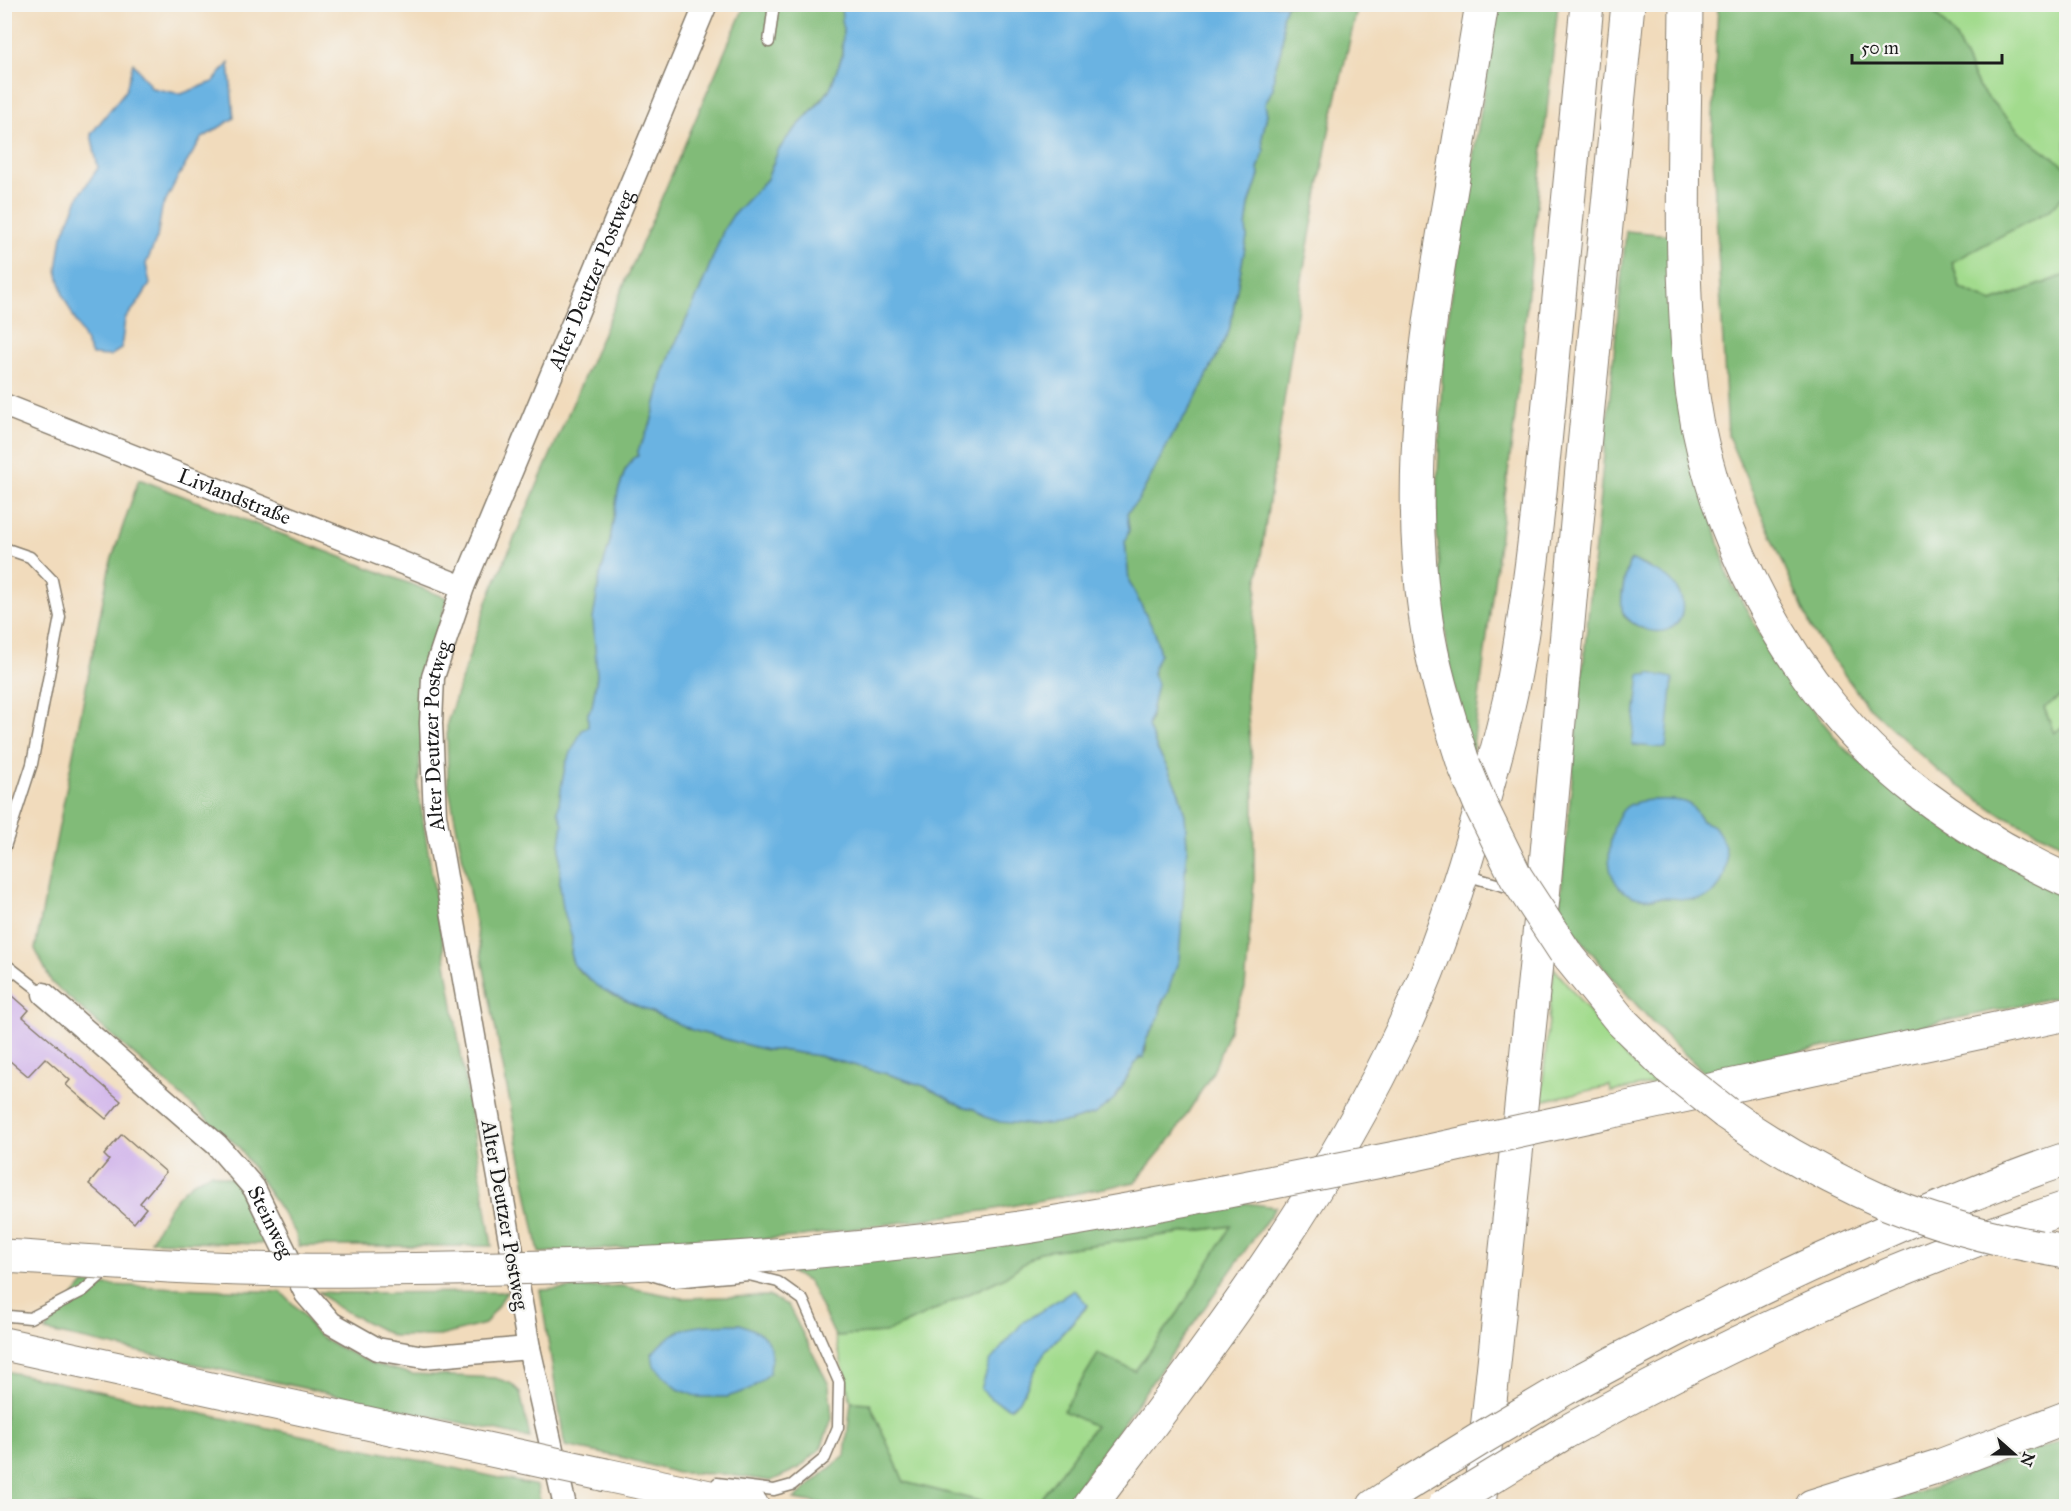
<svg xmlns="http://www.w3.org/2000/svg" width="2071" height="1511" viewBox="0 0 2071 1511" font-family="'IM FELL Great Primer',serif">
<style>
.green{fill:#a2db8d;stroke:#5f7c54;stroke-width:1.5;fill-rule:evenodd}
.forest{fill:#81bb78;stroke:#4e6c4a;stroke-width:1.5;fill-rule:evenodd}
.water{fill:#6ab3e2;stroke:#43687f;stroke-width:1.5}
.building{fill:#d0b3ea}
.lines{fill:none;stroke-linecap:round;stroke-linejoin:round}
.service-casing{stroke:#867c6c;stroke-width:13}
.minor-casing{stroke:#867c6c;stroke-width:25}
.motorway-casing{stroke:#867c6c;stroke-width:35}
.service{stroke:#fff;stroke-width:10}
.minor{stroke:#fff;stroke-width:22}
.motorway{stroke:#fff;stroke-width:33}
.motorway-bridge-casing{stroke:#867c6c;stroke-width:35;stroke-linecap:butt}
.motorway-bridge{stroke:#fff;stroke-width:33}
.labels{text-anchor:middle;stroke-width:4.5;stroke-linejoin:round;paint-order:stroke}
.street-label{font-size:21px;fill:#1c1c1c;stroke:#f6f6f2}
</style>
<rect width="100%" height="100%" fill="#f6f6f2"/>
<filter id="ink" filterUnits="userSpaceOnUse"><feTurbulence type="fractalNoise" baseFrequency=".0167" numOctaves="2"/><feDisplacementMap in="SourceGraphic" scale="12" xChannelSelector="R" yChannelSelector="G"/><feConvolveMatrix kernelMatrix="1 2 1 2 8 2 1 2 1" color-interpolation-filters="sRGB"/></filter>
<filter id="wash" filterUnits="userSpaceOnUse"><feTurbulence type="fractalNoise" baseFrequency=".008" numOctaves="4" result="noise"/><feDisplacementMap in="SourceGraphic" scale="24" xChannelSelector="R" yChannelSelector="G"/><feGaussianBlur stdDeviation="1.35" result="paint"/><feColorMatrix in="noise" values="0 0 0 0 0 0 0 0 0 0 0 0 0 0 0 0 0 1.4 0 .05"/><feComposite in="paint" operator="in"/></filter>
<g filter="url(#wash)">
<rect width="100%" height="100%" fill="#f1dbbc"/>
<g class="green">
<polygon points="1928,5 2066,5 2066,167 2022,134 1979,88 1956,38"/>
<polygon points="2066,193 2066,275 1992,302 1960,288 1952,261 2050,210"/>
<polygon points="2066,692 2066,724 2054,733 2044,707"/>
<polygon points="1554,968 1625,1056 1656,1083 1611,1092 1610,1086 1541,1101"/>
<path d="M1232 1226 1178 1313 1134 1372 1098 1354 1095 1426 1035 1506H999L904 1482 870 1403 851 1402 835 1336 885 1333 1003 1278 1040 1252ZM1075 1290 1088 1306 1044 1353 1020 1400 1010 1408Z"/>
</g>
<g class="forest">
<polygon points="745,5 841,5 843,31 842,56 830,90 787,138 778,151 767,179 724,229 700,290 672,351 663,375 651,423 638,451 638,456 625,470 618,492 609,546 600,576 594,618 597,676 592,707 588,713 589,724 566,763 558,811 563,824 560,845 560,887 572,938 571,957 574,965 580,972 611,994 692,1030 766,1050 780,1050 819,1056 891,1075 927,1087 962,1106 974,1109 985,1117 1068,1122 1095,1114 1115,1098 1136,1062 1146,1051 1146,1040 1155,1025 1178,959 1187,847 1185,815 1179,793 1167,767 1158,751 1148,727 1151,717 1154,666 1160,654 1155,633 1129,581 1125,541 1129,530 1127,513 1139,499 1173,434 1194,402 1229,331 1247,237 1246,227 1249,205 1259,175 1258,169 1264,152 1262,138 1267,114 1265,104 1273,88 1274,72 1281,50 1283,34 1282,17 1286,5 1358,5 1331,121 1303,273 1259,569 1246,696 1254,784 1254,882 1245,988 1213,1072 1174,1135 1135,1182 990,1210 795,1237 539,1253 448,783 447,723 488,599"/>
<polygon points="1499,5 1558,5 1514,426 1471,761 1448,660 1436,522 1443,353 1468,186"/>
<polygon points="1718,5 1928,5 1956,38 1979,88 2022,134 2066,167 2066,193 2050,210 1952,262 1960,288 1992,302 2066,275 2066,692 2044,708 2054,733 2066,724 2066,846 1998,813 1939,772 1866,704 1813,632 1728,436 1712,139"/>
<path d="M1626 231 1670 235 1703 484 1728 576 1778 666 1842 746 1904 799 2066 894V995L1705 1073C1650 1024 1603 969 1559 911ZM1632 560 1650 568 1641 628C1636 625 1629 621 1625 617 1618 609 1625 567 1632 560ZM1651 800H1671L1690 805 1702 821 1714 827 1726 860 1724 873 1718 886 1706 897 1693 900 1669 897 1651 899Z"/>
<polygon points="139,479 447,598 426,676 418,789 492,1246 299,1246 295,1232 239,1147 52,983 35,949 110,564"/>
<path d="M211 1173 232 1179 247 1195 267 1237 265 1242 260 1244 151 1241C166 1212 178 1185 211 1173Z"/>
<polygon points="1246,1203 1276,1207 1064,1506 1035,1506 1095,1426 1063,1411 1098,1354 1135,1371 1178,1313 1231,1226 1040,1252 1003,1278 885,1333 835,1336 809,1282 792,1273 792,1266"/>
<polygon points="84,1284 281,1292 302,1313 314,1331 330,1343 373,1364 413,1374 495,1378 510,1383 520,1392 530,1438 45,1331"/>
<polygon points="621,1286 682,1298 768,1296 788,1305 829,1385 832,1418 821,1448 799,1468 771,1481 723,1474 677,1473 625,1458 565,1446 540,1290"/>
<polygon points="319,1292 342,1293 507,1292 485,1324 440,1336 393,1336 335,1306"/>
<polygon points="5,1371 537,1486 541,1506 5,1506"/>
<polygon points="851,1402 870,1403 904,1482 999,1506 838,1506 794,1499 845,1455"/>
<polygon points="2066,1439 2066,1504 2059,1506 1881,1506"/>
</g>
<g class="water">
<polygon points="841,5 1286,5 1282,17 1283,34 1281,50 1274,72 1273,88 1265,104 1267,114 1262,138 1264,152 1258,169 1259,175 1249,205 1246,227 1247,237 1229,331 1194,402 1173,434 1139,499 1127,513 1129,530 1125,541 1129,581 1155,633 1160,654 1154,667 1153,674 1157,684 1148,727 1158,751 1167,767 1179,793 1185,815 1187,847 1179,959 1167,994 1162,1002 1159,1017 1146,1040 1143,1058 1140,1057 1136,1062 1115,1098 1095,1114 1068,1122 1036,1125 1000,1122 985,1117 974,1109 962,1106 927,1087 891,1075 819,1056 780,1050 766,1050 692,1030 611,994 597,986 574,965 571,957 572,938 563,908 560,887 560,845 563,824 558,811 562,782 566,763 582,730 588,727 588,713 592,707 597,676 593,619 600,576 609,546 618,492 625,471 633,458 638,456 638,451 651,423 663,375 672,351 700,290 724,229 733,215 767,179 778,151 787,138 822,100 830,89 842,56 843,31"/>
<polygon points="133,63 152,88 181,94 213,82 229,63 234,118 201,139 178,177 162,208 157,238 146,264 150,284 138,303 125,319 121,349 110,356 92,355 63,295 57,270 62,236 80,194 98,168 91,134 126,90"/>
<path d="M1632 560C1637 561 1639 564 1644 566 1654 571 1664 573 1672 582 1699 613 1670 648 1633 623 1628 619 1623 616 1622 609 1620 595 1625 577 1629 563Z"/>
<polygon points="1649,673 1673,678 1666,748 1632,745 1640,674 1648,675"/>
<path d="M1651 800C1662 800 1682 798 1691 806 1696 810 1698 817 1702 821 1706 823 1711 824 1714 827 1731 843 1730 880 1712 894 1698 905 1675 896 1658 898 1638 900 1622 897 1613 877 1605 861 1611 821 1625 808 1632 802 1642 801 1651 800Z"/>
<polygon points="1074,1290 1088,1305 1044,1353 1020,1400 1010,1408 991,1399 981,1389 990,1361 1023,1322"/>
<path d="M740 1324C770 1336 773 1341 770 1373L751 1389 727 1397H698L678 1389 654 1366 652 1354C676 1322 703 1325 740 1324Z"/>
</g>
<g id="blocks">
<g class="building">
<polygon points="4,988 29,1010 23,1017 121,1101 106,1119 66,1085 70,1080 45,1058 28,1076 4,1056"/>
<polygon points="122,1134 166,1172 140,1203 146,1208 134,1223 89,1184 109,1160 104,1155"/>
</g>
</g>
</g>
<g filter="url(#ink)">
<use href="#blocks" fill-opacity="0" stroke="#867c6c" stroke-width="1.5"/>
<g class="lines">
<defs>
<g id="service">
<polyline points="769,42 774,4"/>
<polyline points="4,548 30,557 52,580 60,617 32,764 4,850"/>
<polyline points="1465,875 1514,889"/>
<polyline points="4,963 44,994"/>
<polyline points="651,1275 674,1282 749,1275 778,1282 803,1300 839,1382 838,1427 825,1458 792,1485 774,1490 717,1483"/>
<polyline points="4,1312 9,1316 30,1318 83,1291 107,1270"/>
</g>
<g id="minor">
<path id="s1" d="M4 405 463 587"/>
<path id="s2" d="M44 994 217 1145 254 1188 306 1294 331 1323 377 1349 424 1357 529 1348"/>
<path id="s3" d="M565 1506 529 1348 435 815 431 723 433 677 463 587 706 4"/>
</g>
<g id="motorway">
<path d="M1686 4C1685 122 1679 245 1689 362 1702 523 1791 694 1920 793 1966 828 2014 856 2066 880"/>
<path d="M1464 765C1449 717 1433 670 1426 620 1405 481 1425 339 1449 201 1460 136 1471 70 1482 4"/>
<polyline points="1565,952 1621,1021 1668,1067"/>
<polyline points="1608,1112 2066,1014"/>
<path d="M1726 1113C1776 1149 1829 1178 1886 1203"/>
<polyline points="2039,1247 2066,1252"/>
<path d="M552 1267C694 1263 836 1252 977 1234 1059 1223 1141 1208 1223 1192"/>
<path d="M1566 1388C1664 1335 1762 1286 1864 1241 1931 1211 1997 1182 2066 1159"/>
<path d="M1564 1433C1726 1344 1891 1266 2066 1208"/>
<polyline points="606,1475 752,1506"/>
<path d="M1090 1506C1205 1352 1324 1200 1405 1024 1438 952 1462 878 1483 802 1495 758 1508 713 1516 668 1534 566 1543 463 1553 361 1564 242 1576 123 1587 4"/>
<polyline points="1374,1506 1404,1486"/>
<polyline points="1479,1506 1543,897 1583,457 1628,4"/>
<polyline points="1812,1506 1942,1465 2066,1418"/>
</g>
</defs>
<use href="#service" class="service-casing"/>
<use href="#minor" class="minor-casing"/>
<use href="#motorway" class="motorway-casing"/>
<use href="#service" class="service"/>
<use href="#minor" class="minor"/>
<use href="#motorway" class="motorway"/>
<defs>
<g id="motorway-bridge">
<polyline points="1464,765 1481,806 1516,877 1565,952"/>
<polyline points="1668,1067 1726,1113"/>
<polyline points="1223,1192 1406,1156 1608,1112"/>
<path d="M1886 1203C1936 1223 1986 1237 2039 1247"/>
<path d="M4 1256C100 1262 196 1269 292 1270 379 1271 465 1269 552 1267"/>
<polyline points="4,1344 606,1475"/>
<polyline points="1404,1486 1480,1439 1566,1388"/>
<polyline points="1444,1506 1564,1433"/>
</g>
</defs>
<use href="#motorway-bridge" class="motorway-bridge-casing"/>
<use href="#motorway-bridge" class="motorway-bridge"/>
</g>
</g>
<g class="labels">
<g class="street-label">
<text dy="7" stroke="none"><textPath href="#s3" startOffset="1269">Alter Deutzer Postweg</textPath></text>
<text dy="7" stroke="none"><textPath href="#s1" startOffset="248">Livlandstraße</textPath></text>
<text dy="7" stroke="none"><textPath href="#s3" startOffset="783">Alter Deutzer Postweg</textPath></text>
<text transform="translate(505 1215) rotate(80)" y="7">Alter Deutzer Postweg</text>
<text dy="7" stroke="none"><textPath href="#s2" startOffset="324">Steinweg</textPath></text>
</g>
</g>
<rect width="2071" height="1511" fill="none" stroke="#f6f6f2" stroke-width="24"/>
<g transform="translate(2014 1454) rotate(111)" stroke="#f6f6f2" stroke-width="4.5" paint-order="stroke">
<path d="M0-4.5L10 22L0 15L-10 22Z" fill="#1c1c1c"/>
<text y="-9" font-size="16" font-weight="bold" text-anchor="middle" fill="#1c1c1c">N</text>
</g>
<path d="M1852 54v9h150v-9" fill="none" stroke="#1c1c1c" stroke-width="3"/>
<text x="1861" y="54" font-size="18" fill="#1c1c1c" stroke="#f6f6f2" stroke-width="4.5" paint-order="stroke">50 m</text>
</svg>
